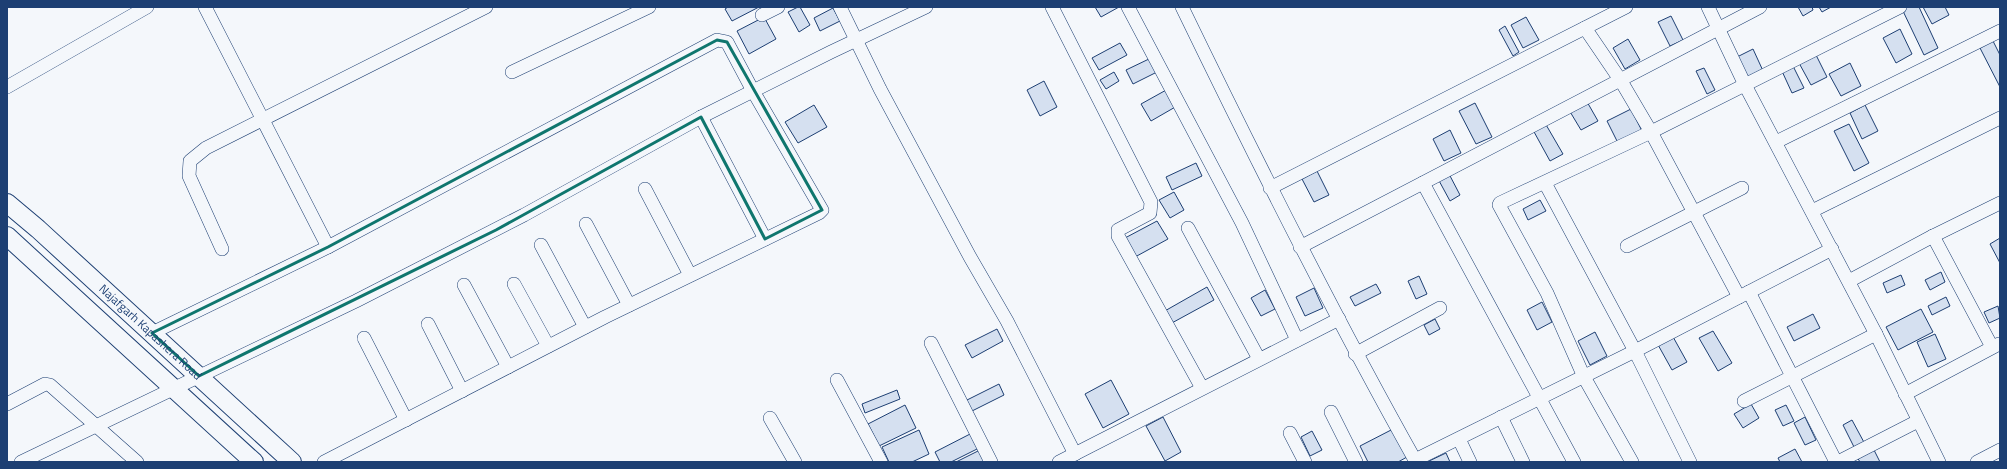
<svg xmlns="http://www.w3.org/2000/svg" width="2007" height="469" viewBox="0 0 2007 469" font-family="'Titillium Web',sans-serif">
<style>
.building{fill:#d5e0f0;stroke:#1d3f73}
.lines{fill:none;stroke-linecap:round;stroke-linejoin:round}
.street-casing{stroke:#1d3f73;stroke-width:14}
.secondary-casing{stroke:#1d3f73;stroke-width:20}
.street{stroke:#f4f7fb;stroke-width:13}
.secondary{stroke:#f4f7fb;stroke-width:18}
.marked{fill:none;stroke:#0f766e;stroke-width:3;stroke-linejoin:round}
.labels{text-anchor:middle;stroke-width:3;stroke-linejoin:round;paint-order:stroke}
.street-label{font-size:12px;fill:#1d3f73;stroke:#f4f7fb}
</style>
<rect width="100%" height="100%" fill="#f4f7fb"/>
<g class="building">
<polygon points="728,7 759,7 732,21 725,9"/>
<polygon points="798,7 800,7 810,25 799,32 788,12"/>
<polygon points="1095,7 1119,7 1101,17"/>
<polygon points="1798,7 1812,7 1813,10 1803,16"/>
<polygon points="1819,7 1831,7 1822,12"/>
<polygon points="1907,7 1919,7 1938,48 1924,55 1902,9"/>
<polygon points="1923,7 1945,7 1949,15 1932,24"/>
<polygon points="833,8 840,21 820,31 814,18"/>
<polygon points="1671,16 1683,40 1670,46 1658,22"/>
<polygon points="764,17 776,39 749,54 737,31"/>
<polygon points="1526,17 1539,40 1523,48 1511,25"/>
<polygon points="1505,26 1519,52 1513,56 1499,30"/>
<polygon points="1900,29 1912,54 1896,63 1883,38"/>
<polygon points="1628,39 1640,60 1625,69 1613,48"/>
<polygon points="1993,41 2000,55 2000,87 1980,48"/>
<polygon points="1120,43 1127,55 1099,70 1092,58"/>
<polygon points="1753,49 1764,73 1749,80 1737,57"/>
<polygon points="1816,55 1827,77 1811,85 1799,63"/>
<polygon points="1151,58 1157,72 1133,84 1126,70"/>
<polygon points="1850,63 1861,86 1841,96 1829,74"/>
<polygon points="1792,64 1804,88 1792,93 1781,69"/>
<polygon points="1704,68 1715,90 1707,94 1696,71"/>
<polygon points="1114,72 1119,81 1106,89 1100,80"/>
<polygon points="1044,81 1057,107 1040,116 1027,90"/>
<polygon points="1168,89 1177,106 1151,121 1141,104"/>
<polygon points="1586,100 1598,121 1581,130 1569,110"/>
<polygon points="1475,103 1492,137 1476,144 1459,111"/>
<polygon points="814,105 827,127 798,143 785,122"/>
<polygon points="1865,105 1878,131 1862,139 1850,113"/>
<polygon points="1631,109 1643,133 1619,145 1607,121"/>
<polygon points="1545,123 1563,154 1550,161 1533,130"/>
<polygon points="1849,124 1869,163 1854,171 1834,131"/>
<polygon points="1450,130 1461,153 1444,161 1433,139"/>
<polygon points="1196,163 1202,176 1172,190 1166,177"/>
<polygon points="1317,171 1329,195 1314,202 1302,179"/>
<polygon points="1448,172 1460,195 1450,201 1437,177"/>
<polygon points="1174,192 1184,210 1170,218 1159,200"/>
<polygon points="1540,200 1546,211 1528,220 1523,209"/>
<polygon points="1157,221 1168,239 1135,257 1125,238"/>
<polygon points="2000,238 2000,263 1990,244"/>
<polygon points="1941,272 1945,282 1930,290 1925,280"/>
<polygon points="1901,275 1905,285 1887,293 1883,283"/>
<polygon points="1419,276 1427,294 1416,299 1408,281"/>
<polygon points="1376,284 1381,293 1355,306 1350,297"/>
<polygon points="1207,287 1214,300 1170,324 1163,312"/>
<polygon points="1314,288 1323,308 1305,316 1296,297"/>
<polygon points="1265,290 1275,309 1261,316 1251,298"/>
<polygon points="1946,297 1950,306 1932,315 1928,306"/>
<polygon points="1542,302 1552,322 1537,330 1527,310"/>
<polygon points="1998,306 2000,318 1989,323 1984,312"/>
<polygon points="1921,309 1933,332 1898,350 1886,327"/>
<polygon points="1813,314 1820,328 1794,341 1787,327"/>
<polygon points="1435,319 1440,329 1429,335 1424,325"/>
<polygon points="997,329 1003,341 972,358 965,345"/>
<polygon points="1713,331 1732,363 1718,371 1699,338"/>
<polygon points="1595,332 1607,356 1590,365 1578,341"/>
<polygon points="1935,334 1946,359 1928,367 1917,342"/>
<polygon points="1672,335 1687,362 1672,370 1657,343"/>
<polygon points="1111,380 1129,414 1103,428 1085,394"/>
<polygon points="999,384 1004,395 970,412 965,401"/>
<polygon points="897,390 900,399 865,413 862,404"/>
<polygon points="1751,404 1759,418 1743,428 1734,414"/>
<polygon points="905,405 916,428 879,446 868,424"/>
<polygon points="1786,405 1794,421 1783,426 1775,410"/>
<polygon points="1163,417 1181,452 1165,461 1146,426"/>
<polygon points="1805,417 1816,440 1805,445 1794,423"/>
<polygon points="1852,420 1866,446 1856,451 1843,425"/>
<polygon points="1393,429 1407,457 1398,462 1368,462 1360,446"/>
<polygon points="919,430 929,454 912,462 889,462 882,447"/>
<polygon points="1312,431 1322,450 1310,456 1301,437"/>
<polygon points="972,433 979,448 951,462 940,462 935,452"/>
<polygon points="984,448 991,462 956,462"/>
<polygon points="1873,448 1880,462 1860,462 1857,457"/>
<polygon points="1795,449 1802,462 1780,462 1778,458"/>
<polygon points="1446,453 1450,462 1427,462"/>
</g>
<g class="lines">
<defs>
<g id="street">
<polyline points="205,7 328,247 717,40 727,42 753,91 822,210 819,213 605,317 324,462"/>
<polyline points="840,7 880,89 970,257 1007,321 1075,454"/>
<polyline points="1052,7 1151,202 1150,213 1118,230 1118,236 1202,388"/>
<polyline points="1128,7 1242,223 1297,340"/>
<path d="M1182 7C1256 160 1332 312 1415 460L1635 351 1832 249"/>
<polyline points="1708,7 1745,85 1876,334 1939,462"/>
<polyline points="762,15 778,7"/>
<polyline points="1585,28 1621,81 1651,132 1739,297"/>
<polyline points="512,72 649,7"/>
<polyline points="7,87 147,7"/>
<polyline points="701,117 765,239"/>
<polyline points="1776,142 2000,31"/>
<polyline points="1423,183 1574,462"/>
<polyline points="1545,183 1635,351 1690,462"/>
<polyline points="1270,188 1626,7"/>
<polyline points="645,189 690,275"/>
<polyline points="1812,211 2000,118"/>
<polyline points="586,224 629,305"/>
<polyline points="1188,228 1259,359"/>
<polyline points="1933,236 1992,347"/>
<polyline points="541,245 585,327"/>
<polyline points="1627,246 1742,188"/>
<polyline points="1300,247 1760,7"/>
<polyline points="222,249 189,176 190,161 206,148 486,7"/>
<polyline points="1849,281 1933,236 2000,203"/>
<polyline points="514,284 548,346"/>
<polyline points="464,285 508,367"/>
<polyline points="1749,292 1836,462"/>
<polyline points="428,324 462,391"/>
<polyline points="152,333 328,247"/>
<polyline points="364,338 406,420"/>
<polyline points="931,343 991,462"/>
<polyline points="1355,354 1440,308"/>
<polyline points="837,380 881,462"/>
<polyline points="1905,394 1999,344"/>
<polyline points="1744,401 1876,334"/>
<polyline points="7,404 45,384 50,385 137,462"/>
<polyline points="1331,412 1356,462"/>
<polyline points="1501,417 1523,462"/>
<polyline points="770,418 795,462"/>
<polyline points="1290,433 1305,462"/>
<polyline points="1459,439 1470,462"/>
<polyline points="21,462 356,301 524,215 701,117 831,52 926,7"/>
<polyline points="1059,462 1339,319"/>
<polyline points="1632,462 1584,377 1547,293 1499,205 1500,203 1651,132 1900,7"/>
<polyline points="1838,462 1918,421"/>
<polyline points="1977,462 2000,450"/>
</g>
<g id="secondary">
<path id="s1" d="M7 203 38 229 292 462"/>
<polyline points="7,236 254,462"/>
</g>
</defs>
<use href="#street" class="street-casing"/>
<use href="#secondary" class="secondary-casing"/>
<use href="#street" class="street"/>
<use href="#secondary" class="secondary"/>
</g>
<path class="marked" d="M717 40 727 42 822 210 765 239 701 117 496 230 199 376 152 333 328 247Z"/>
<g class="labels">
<g class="street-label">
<text dy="4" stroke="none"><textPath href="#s1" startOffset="193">Najafgarh Kapashera Road</textPath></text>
</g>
</g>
<rect width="2007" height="469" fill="none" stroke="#1d3f73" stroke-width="16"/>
</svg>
